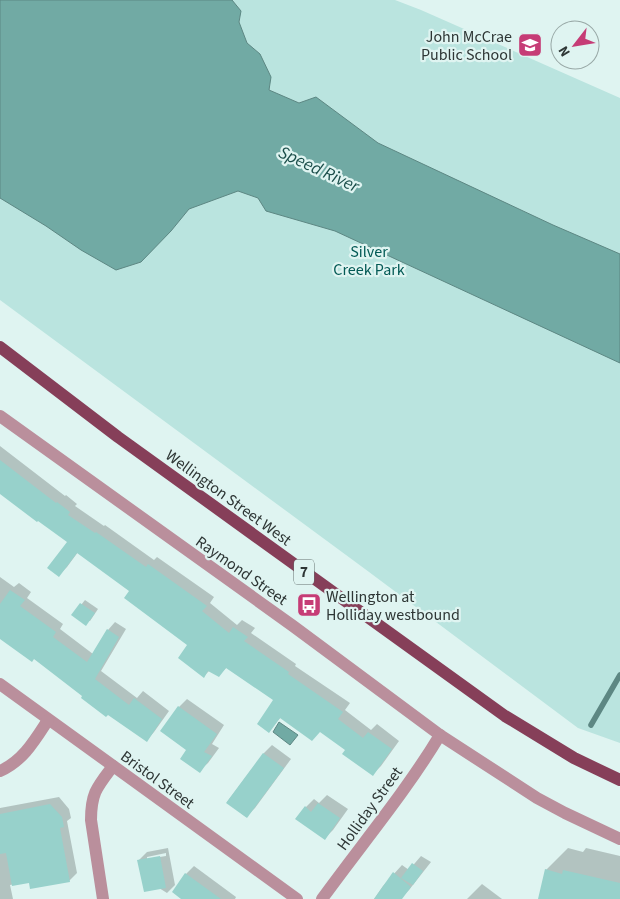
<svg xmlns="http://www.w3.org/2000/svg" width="620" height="899" viewBox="0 0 620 899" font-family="'Source Sans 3',sans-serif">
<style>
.green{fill:#bae4df}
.water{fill:#71aaa4;stroke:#5d8783}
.shadow{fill:#0003;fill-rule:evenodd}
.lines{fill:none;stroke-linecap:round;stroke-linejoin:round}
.stream{stroke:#5d8783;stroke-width:5.5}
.building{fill:#97d1cb}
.minor{stroke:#ba8f9c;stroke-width:12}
.major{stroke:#863f59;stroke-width:12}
.labels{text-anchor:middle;stroke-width:4.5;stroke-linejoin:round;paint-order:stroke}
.shield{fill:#dff4f1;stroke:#636f6d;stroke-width:1}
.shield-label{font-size:15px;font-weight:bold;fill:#2e3635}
.poi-label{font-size:16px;fill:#2e3635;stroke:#dff4f1;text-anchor:end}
.park-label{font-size:16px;fill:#035a55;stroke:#dff4f1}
.street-label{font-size:16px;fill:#2e3635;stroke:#dff4f1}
.water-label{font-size:18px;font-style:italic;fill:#1b4e4a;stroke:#dff4f1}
</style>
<rect width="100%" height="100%" fill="#dff4f1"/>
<polygon class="green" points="0,0 395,0 421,10 620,98 620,743 578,728 365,569 0,300"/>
<g class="water">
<polygon points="0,0 232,0 241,11 239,22 247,43 260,54 271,77 269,90 299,103 316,97 378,143 553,225 620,254 620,363 335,231 266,211 258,198 238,191 189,209 171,231 141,262 116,270 81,250 46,226 0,198"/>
<polygon points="279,722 298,735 290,745 273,732"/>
</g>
<g class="shadow">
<polygon points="0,446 65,496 66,495 77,504 75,506 104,526 105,525 154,560 157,557 214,597 210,603 237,625 242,620 255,628 251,633 296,664 295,666 350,703 345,710 371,730 377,724 399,741 381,766 373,774 347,750 321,730 281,717 269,731 275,700 227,667 218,676 210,670 204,676 189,645 131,590 78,552 67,567 59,575 69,541 0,492"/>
<polygon points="0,577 14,587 19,583 31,592 27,598 63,624 60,629 93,654 108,630 115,622 126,629 101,671 137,698 143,691 169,711 154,732 147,740 84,695 34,658 0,638"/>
<polygon points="85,600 98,609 90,621 73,615"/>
<polygon points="187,699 224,725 212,744 219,748 208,763 199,771 188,749 179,707"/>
<polygon points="272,745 291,759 255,808 246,817 227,802 264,753"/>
<polygon points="327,795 348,809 333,830 325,838 297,819 306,807 314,799 319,803"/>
<polygon points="59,797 69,809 71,818 67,821 77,873 69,881 30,881 10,885 13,899 0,899 0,808"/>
<path d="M168 848 175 885 167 893 159 888 139 860 147 852ZM166 853V856L147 859V857Z"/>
<polygon points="568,848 583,852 586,848 620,856 620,899 539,899 546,870"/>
<polygon points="421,856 431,862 409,890 401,898 374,899 383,886 402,865 409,870"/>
<polygon points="194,866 236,897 235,899 184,899 173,892 186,874"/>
<polygon points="482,884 502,899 467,899"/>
</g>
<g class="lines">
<polyline class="stream" points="591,725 620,675"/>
</g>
<g class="building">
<polygon points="0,460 56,503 57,502 70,512 68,515 95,533 96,532 146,567 148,564 207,606 202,611 229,633 233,627 248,637 244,641 289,672 288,674 343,712 338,719 363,738 368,732 392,749 373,776 342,754 345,750 320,732 312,741 280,718 269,733 257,724 273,700 226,668 219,677 208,671 204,678 178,658 187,645 124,598 129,591 77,553 59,577 47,568 67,542 38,521 37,522 0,494"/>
<polygon points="10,590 25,600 20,606 56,632 53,637 87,662 107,629 119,637 95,679 129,705 134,698 162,719 147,742 108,715 106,717 81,698 82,696 34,659 32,662 0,639 0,604"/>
<polygon points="80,603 95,613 86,626 71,615"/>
<polygon points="178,706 217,734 204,752 212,756 200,773 180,759 186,750 160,731"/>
<polygon points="263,753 284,768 247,818 226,803"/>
<polygon points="318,803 340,818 325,840 295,819 305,806 311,812"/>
<polygon points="50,804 62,817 64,827 60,828 70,882 30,889 29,883 12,886 6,853 0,854 0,814"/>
<polygon points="160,856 166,888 144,892 137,860"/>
<polygon points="412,863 423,871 413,885 401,878"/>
<polygon points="545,869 562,874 563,870 620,883 620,899 538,899"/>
<polygon points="393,872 411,887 402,899 374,899"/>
<polygon points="185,873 221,899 181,899 172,892"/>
</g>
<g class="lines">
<g class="minor">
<polyline points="0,416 293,626 440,735 537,798 565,813 620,839"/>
<polyline points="0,684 297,899"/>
<path d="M0 771C23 761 35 740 48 720"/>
<path d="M103 899 91 820C91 793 97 787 113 766"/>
<path d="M322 899C361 845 405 793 440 735"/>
</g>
<polyline class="major" points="0,347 118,437 505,716 574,758 620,780"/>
</g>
<defs>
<symbol id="school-square" viewBox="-11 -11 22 22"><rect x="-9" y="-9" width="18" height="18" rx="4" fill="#c63c76" stroke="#dff4f1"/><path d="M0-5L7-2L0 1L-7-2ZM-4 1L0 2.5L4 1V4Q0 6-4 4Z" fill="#fff"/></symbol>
<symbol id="bus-square" viewBox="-11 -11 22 22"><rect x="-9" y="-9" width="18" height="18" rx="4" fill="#c63c76" stroke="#dff4f1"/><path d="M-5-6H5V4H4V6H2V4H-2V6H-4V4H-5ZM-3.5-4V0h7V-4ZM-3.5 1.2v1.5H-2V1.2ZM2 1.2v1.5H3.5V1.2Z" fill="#fff"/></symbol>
</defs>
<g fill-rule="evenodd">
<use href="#school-square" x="516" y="31" width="28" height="28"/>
<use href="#bus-square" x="295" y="591" width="28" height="28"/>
</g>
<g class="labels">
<rect class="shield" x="294" y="559.5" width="20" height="25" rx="4"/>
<g class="shield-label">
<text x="304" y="577">7</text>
</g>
<g class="poi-label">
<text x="512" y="42">John McCrae<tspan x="512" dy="18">Public School</tspan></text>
<text x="326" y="602" text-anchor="start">Wellington at<tspan x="326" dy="18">Holliday westbound</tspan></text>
</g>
<g class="park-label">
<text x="369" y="257">Silver<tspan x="369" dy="18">Creek Park</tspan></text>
</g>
<g class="street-label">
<text transform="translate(229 497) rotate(36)" y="6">Wellington Street West</text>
<text transform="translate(242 570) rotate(35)" y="6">Raymond Street</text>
<text transform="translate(158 779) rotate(36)" y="6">Bristol Street</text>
<text transform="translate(369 808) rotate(-54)" y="6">Holliday Street</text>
</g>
<g class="water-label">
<text transform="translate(319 169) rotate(25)" y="6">Speed River</text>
</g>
</g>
<g transform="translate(575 45) rotate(239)"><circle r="24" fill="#dff4f1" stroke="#98a8a6"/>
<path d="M0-4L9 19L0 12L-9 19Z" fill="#c63c76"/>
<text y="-8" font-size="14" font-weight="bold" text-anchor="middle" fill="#2e3635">N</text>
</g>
</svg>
